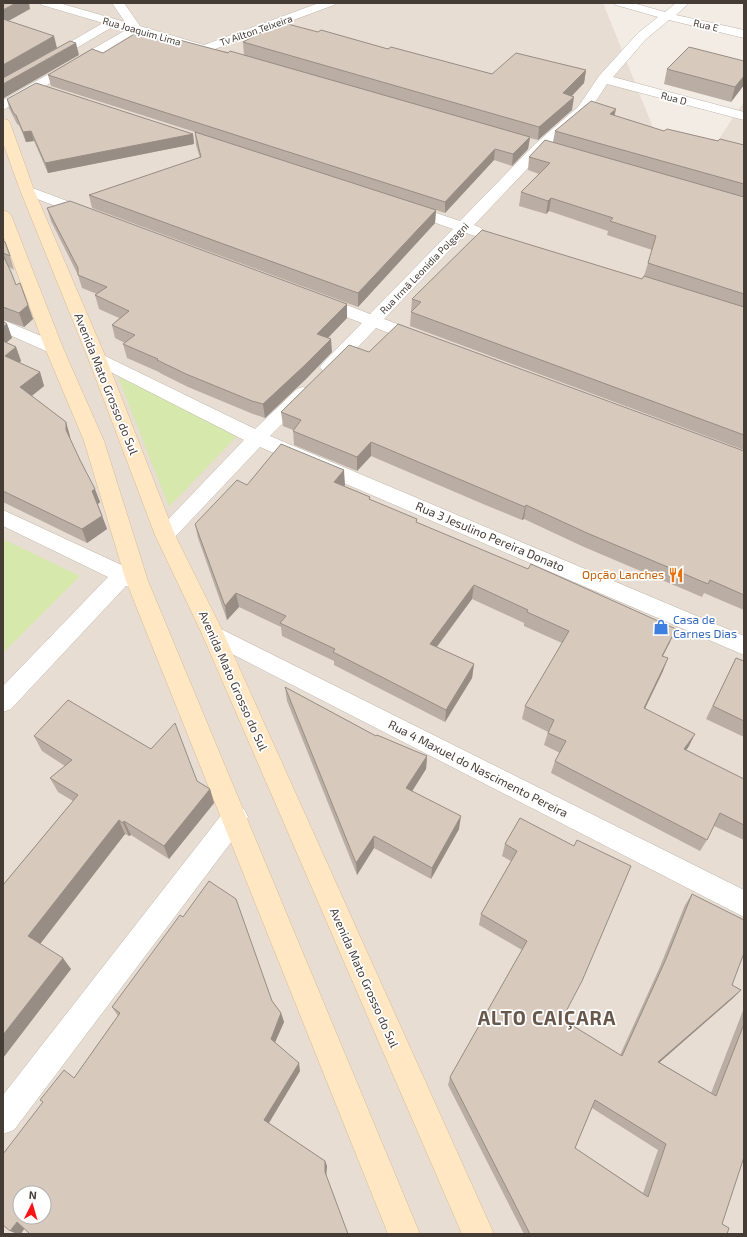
<svg xmlns="http://www.w3.org/2000/svg" width="747" height="1237" viewBox="0 0 747 1237" font-family="'Exo 2',sans-serif">
<style>
.residential{fill:#e7ddd3;fill-rule:evenodd}
.green{fill:#d7e8ad}
.lines{fill:none;stroke-linecap:round;stroke-linejoin:round}
.street-casing{stroke:#c1b5ab;stroke-width:1}
.secondary-casing{stroke:#d7bb96;stroke-width:1}
.street{fill:#fff;fill-rule:evenodd}
.secondary{fill:#ffe7c3;fill-rule:evenodd}
.wall{fill:#baada3;fill-rule:evenodd}
.shaded-wall{fill:#978d84}
.building{fill:#d8c9bd;stroke:#978d84;fill-rule:evenodd}
.labels{text-anchor:middle;stroke-width:3.5;stroke-linejoin:round;paint-order:stroke}
.far-street-label{font-size:10px;fill:#453c35;stroke:#fff}
.street-label{font-size:12px;fill:#453c35;stroke:#fff}
.food-label{font-size:12px;fill:#c56008;stroke:#fff;text-anchor:end}
.shop-label{font-size:12px;fill:#366cbe;stroke:#fff;text-anchor:start}
.near-district-label{font-size:19px;font-weight:bold;letter-spacing:1px;fill:#68584c;stroke:#fff}
</style>
<rect width="100%" height="100%" fill="#f3ece5"/>
<g class="residential">
<path d="M3 3H603L660 145 744 168V1234H3ZM20 1193H44V1217H20Z"/>
<polygon points="744,102 744,158 712,150 738,110"/>
</g>
<g class="green">
<polygon points="118,377 242,431 169,507"/>
<polygon points="3,539 80,576 3,653"/>
</g>
<g class="lines">
<defs>
<g id="street">
<polygon points="40,3 59,3 125,22 112,3 124,3 140,26 204,45 319,3 336,3 334,5 204,53 138,33 3,110 3,100 126,30 114,26 3,91 3,81 103,23 42,5"/>
<polygon points="614,3 633,3 665,12 676,3 689,3 676,15 744,30 744,38 669,20 646,39 613,77 744,112 744,120 607,84 588,113 545,150 474,225 481,228 483,231 481,234 475,236 466,233 384,319 427,335 430,339 427,343 421,344 415,343 376,328 335,371 329,373 323,371 320,367 323,363 362,323 314,305 312,301 314,297 320,296 326,297 370,314 453,229 402,211 399,208 402,205 412,205 460,221 535,144 578,107 599,76 638,33 658,17 616,5"/>
<polygon points="27,186 94,211 97,214 94,217 84,217 22,193 20,190 22,187"/>
<polygon points="3,320 60,344 63,348 60,352 54,354 48,352 3,332"/>
<polygon points="97,352 255,429 297,389 303,387 309,389 312,393 309,397 270,436 744,636 744,655 260,447 172,540 165,543 158,540 155,535 158,530 244,440 91,362 88,358 91,354"/>
<polygon points="3,510 143,575 146,581 143,587 135,589 126,586 11,709 3,712 3,686 108,577 3,526"/>
<polygon points="213,625 744,890 744,917 205,640 202,634 205,628"/>
<polygon points="235,805 244,809 248,817 244,825 14,1130 3,1134 3,1095 226,809"/>
</g>
<g id="secondary">
<polygon points="3,119 8,120 10,123 34,190 106,358 175,535 224,634 494,1234 462,1234 202,634 155,535 88,358 20,190 3,143"/>
<polygon points="3,210 8,212 11,215 63,348 104,441 148,581 420,1234 388,1234 126,581 84,441 45,348 3,235"/>
</g>
</defs>
<use href="#street" class="street-casing"/>
<use href="#secondary" class="secondary-casing"/>
<use href="#street" class="street"/>
<use href="#secondary" class="secondary"/>
</g>
<g class="wall">
<polygon points="318,32 492,74 586,70 584,83 572,96 572,110 538,140 530,138 528,149 512,166 494,160 445,213 436,210 435,223 358,307 92,208 89,195 200,158 196,145 195,132 51,86 48,75 103,53 166,41 244,55 243,42"/>
<polygon points="744,61 744,85 731,102 664,84 667,69"/>
<polygon points="7,99 193,134 194,144 48,173 34,141 26,142 19,125 17,124 9,108"/>
<polygon points="615,116 664,131 744,145 744,450 410,326 412,299 642,279 644,276 652,250 607,235 608,231 549,211 546,214 519,206 521,192 539,174 528,170 529,157 553,142 555,131"/>
<polygon points="47,208 347,304 347,318 328,338 332,352 306,379 265,418 253,414 188,387 160,373 159,372 127,358 123,344 125,343 115,338 112,325 119,318 99,309 95,295 97,294 82,288 78,275 51,221"/>
<polygon points="3,240 10,256 14,270 9,267 16,285 28,305 33,319 24,327 3,320"/>
<polygon points="3,321 7,324 12,338 6,343 16,347 21,361 19,363 40,372 44,386 32,396 66,422 70,439 100,502 98,504 107,529 87,543 3,502"/>
<polygon points="369,352 744,451 744,610 704,593 702,597 584,547 524,519 522,520 483,504 371,456 357,471 294,445 293,430 283,426 281,412"/>
<polygon points="247,485 345,485 344,486 370,497 370,500 670,642 663,656 663,671 645,708 689,746 686,750 744,779 744,840 714,826 707,840 700,851 551,773 555,761 560,753 544,745 548,732 522,719 525,706 562,643 524,626 524,623 472,599 437,647 474,664 472,678 445,722 334,665 334,661 282,636 281,627 239,607 227,620 198,538 195,524"/>
<polygon points="736,658 744,661 744,737 706,719"/>
<polygon points="285,687 376,736 427,756 426,769 412,791 459,829 431,879 374,848 357,875 287,701"/>
<polygon points="34,736 197,781 210,789 214,803 169,859 131,835 129,836 125,834 40,944 71,969 3,1058 3,885 73,801 58,792 50,778 65,766 42,751"/>
<path d="M520 818 562 1019 620 1055 659 969 685 905 692 894 732 985 741 990 732 999 659 1062 711 1093 744 1008V1157L722 1224 727 1234H524L448 1085 450 1077 522 950 479 925 481 914 511 861 502 856 505 844ZM592 1108 658 1150 643 1193 575 1148Z"/>
<polygon points="272,1001 281,1013 284,1022 275,1042 300,1071 269,1123 325,1161 327,1166 326,1175 74,1078 118,1016 112,1007"/>
</g>
<g class="shaded-wall">
<polygon points="16,3 29,3 30,9 3,24 3,10"/>
<polygon points="54,36 57,48 3,79 3,65"/>
<polygon points="76,43 79,55 4,98 3,93 3,84"/>
<polygon points="586,70 584,83 561,107 563,93"/>
<polygon points="744,76 744,85 731,102 735,87"/>
<polygon points="574,97 572,110 538,140 539,127"/>
<polygon points="616,109 613,122 610,114"/>
<polygon points="31,131 34,141 26,142 23,132"/>
<polygon points="193,134 194,144 48,173 45,163"/>
<polygon points="530,137 528,149 512,166 513,154"/>
<polygon points="495,149 494,160 445,213 445,202"/>
<polygon points="551,198 549,211 546,214 548,201"/>
<polygon points="436,210 435,223 358,307 358,293"/>
<polygon points="347,304 347,318 318,348 317,334"/>
<polygon points="28,305 33,319 24,327 19,313"/>
<polygon points="7,324 12,338 3,345 3,327"/>
<polygon points="331,339 332,352 306,379 265,418 263,404"/>
<polygon points="16,347 21,361 10,370 5,356"/>
<polygon points="40,372 44,386 25,401 20,387"/>
<polygon points="66,422 70,436 71,444 66,430"/>
<polygon points="371,442 371,456 357,471 357,457"/>
<polygon points="344,470 345,485 335,496 334,482"/>
<polygon points="95,489 100,502 97,505 92,491"/>
<polygon points="526,505 524,519 522,520 525,507"/>
<polygon points="102,516 107,529 87,543 82,529"/>
<polygon points="474,585 472,599 429,657 430,644"/>
<polygon points="236,593 239,607 227,620 225,606"/>
<polygon points="676,629 670,642 656,669 662,656"/>
<polygon points="668,658 663,671 639,721 644,708"/>
<polygon points="474,664 472,678 445,722 446,710"/>
<polygon points="695,734 689,746 678,762 684,749"/>
<polygon points="427,756 426,769 406,801 406,788"/>
<polygon points="210,789 214,803 169,859 164,846"/>
<polygon points="461,816 459,829 431,879 432,868"/>
<polygon points="119,820 125,834 37,948 28,936"/>
<polygon points="124,821 131,835 129,836 123,823"/>
<polygon points="374,836 374,848 357,875 356,863"/>
<polygon points="63,958 71,969 3,1058 3,1035"/>
<polygon points="741,990 732,999 651,1070 658,1062"/>
<polygon points="281,1013 284,1022 273,1047 271,1039"/>
<polygon points="299,1063 300,1071 267,1126 264,1120"/>
<polygon points="325,1161 327,1166 326,1177 325,1172"/>
<polygon points="17,1222 26,1226 21,1234 17,1234 10,1231"/>
</g>
<g class="building">
<polygon points="3,3 16,3 3,10"/>
<polygon points="3,19 54,36 3,65"/>
<polygon points="280,22 318,32 321,30 388,49 391,47 492,74 516,53 586,70 563,93 574,97 539,127 243,42"/>
<polygon points="136,33 166,41 172,38 228,53 230,51 530,137 513,154 495,149 445,202 48,75 92,49 103,53"/>
<polygon points="70,41 76,43 3,84 3,78"/>
<polygon points="689,47 744,61 744,76 735,87 667,69"/>
<polygon points="36,83 193,134 45,163 31,131 23,132 16,115 14,114 7,99"/>
<polygon points="591,101 616,109 610,114 664,131 667,129 718,141 720,139 744,145 744,184 555,131"/>
<polygon points="195,132 436,210 358,293 89,195 201,157"/>
<polygon points="545,140 744,197 744,294 648,263 656,236 610,221 613,218 551,198 548,201 521,192 550,163 529,157"/>
<polygon points="70,201 347,304 317,334 331,339 305,365 263,404 252,401 186,374 157,360 158,359 123,344 135,335 112,325 129,311 95,295 107,287 78,275 78,268 47,208"/>
<polygon points="482,230 642,279 644,276 744,307 744,435 411,312 421,302 412,299"/>
<polygon points="3,240 5,242 10,256 3,253"/>
<polygon points="3,255 11,272 16,285 20,283 28,305 19,313 3,307"/>
<polygon points="3,321 7,324 3,327"/>
<polygon points="398,324 744,451 744,595 710,580 708,584 587,533 526,505 525,507 485,490 371,442 357,457 293,431 301,420 281,412 349,345 369,352"/>
<polygon points="3,341 16,347 5,356 40,372 20,387 66,422 66,430 80,460 95,489 92,491 102,516 82,529 3,491"/>
<polygon points="281,444 344,470 334,482 370,497 369,499 417,519 416,522 528,569 531,564 676,629 662,656 668,658 644,708 695,734 684,749 744,779 744,825 720,813 707,840 555,761 566,741 548,733 554,720 525,706 569,631 527,612 528,610 474,585 430,644 474,664 446,710 333,652 335,649 280,623 286,616 236,593 225,606 195,524 237,480 247,485"/>
<polygon points="736,658 744,661 744,721 713,706"/>
<polygon points="285,687 376,736 377,735 427,756 406,788 461,816 432,868 374,836 356,863"/>
<polygon points="68,700 151,749 175,723 197,781 210,789 164,846 124,821 123,823 119,820 28,936 63,958 3,1035 3,885 78,795 50,778 72,760 34,736"/>
<path d="M520 818 574 846 577 840 631 866 582 981 562 1019 622 1056 666 959 692 894 744 920V953L732 985 741 990 658 1062 716 1096 744 1024V1157L722 1224 729 1228 727 1234H530L450 1077 527 941 481 914 517 851 505 844ZM595 1100 666 1144 648 1197 575 1148Z"/>
<path d="M209 881 236 899 272 1001 281 1013 271 1039 299 1063 264 1120 325 1161V1172L348 1234H30L17 1222 10 1231 3 1225V1154L43 1102 40 1100 64 1070 74 1078 120 1013 112 1007 180 915 183 917ZM20 1193H44V1217H20Z"/>
</g>
<defs>
<symbol id="restaurant-bare" viewBox="-9 -9 18 18"><path d="M-5-6h1v4h1v-4h1v4h1v-4h1v5L-1.5 .5V6h-2V.5L-5-1ZM5-6V6H3V1.5H1.5Q1.5-4 5-6Z" fill="#e8710a" stroke="#fff" stroke-width="2.5" paint-order="stroke"/></symbol>
<symbol id="shop-bare" viewBox="-9 -9 18 18"><path d="M-5-2.5h2.3a2.7 3.5 0 0 1 5.4 0H5L5.5 6h-11ZM-1.5-2.5h3a1.5 2.3 0 0 0-3 0Z" fill="#3f7fe0" stroke="#fff" stroke-width="2.5" paint-order="stroke"/></symbol>
</defs>
<g fill-rule="evenodd">
<use href="#restaurant-bare" x="665" y="564" width="22" height="22"/>
<use href="#shop-bare" x="650" y="616" width="22" height="22"/>
</g>
<g class="labels">
<g class="far-street-label">
<text transform="translate(706 25) rotate(13)" y="4">Rua E</text>
<text transform="translate(256 30) rotate(-19)" y="4">Tv Ailton Teixeira</text>
<text transform="translate(142 31) rotate(16)" y="4">Rua Joaquim Lima</text>
<text transform="translate(674 98) rotate(15)" y="4">Rua D</text>
<text transform="translate(424 268) rotate(-46)" y="4">Rua Irmã Leonidia Polgagni</text>
</g>
<g class="street-label">
<text transform="translate(106 384) rotate(68)" y="4">Avenida Mato Grosso do Sul</text>
<text transform="translate(490 537) rotate(23)" y="4">Rua 3 Jesulino Pereira Donato</text>
<text transform="translate(233 681) rotate(66)" y="4">Avenida Mato Grosso do Sul</text>
<text transform="translate(478 769) rotate(27)" y="4">Rua 4 Maxuel do Nascimento Pereira</text>
<text transform="translate(364 978) rotate(66)" y="4">Avenida Mato Grosso do Sul</text>
</g>
<g class="food-label">
<text x="664" y="579">Opção Lanches</text>
</g>
<g class="shop-label">
<text x="673" y="624">Casa de<tspan x="673" dy="14">Carnes Dias</tspan></text>
</g>
<g class="near-district-label">
<text x="547" y="1025">ALTO CAIÇARA</text>
</g>
</g>
<rect width="747" height="1237" fill="none" stroke="#453c35" stroke-width="8"/>
<g transform="translate(32 1205) rotate(5)"><circle r="19" fill="#ffffff" stroke="#b5b1ae"/>
<path d="M0-3L7 15L0 10L-7 15Z" fill="#fc1316"/>
<text y="-6" font-size="11" font-weight="bold" text-anchor="middle" fill="#453c35">N</text>
</g>
</svg>
